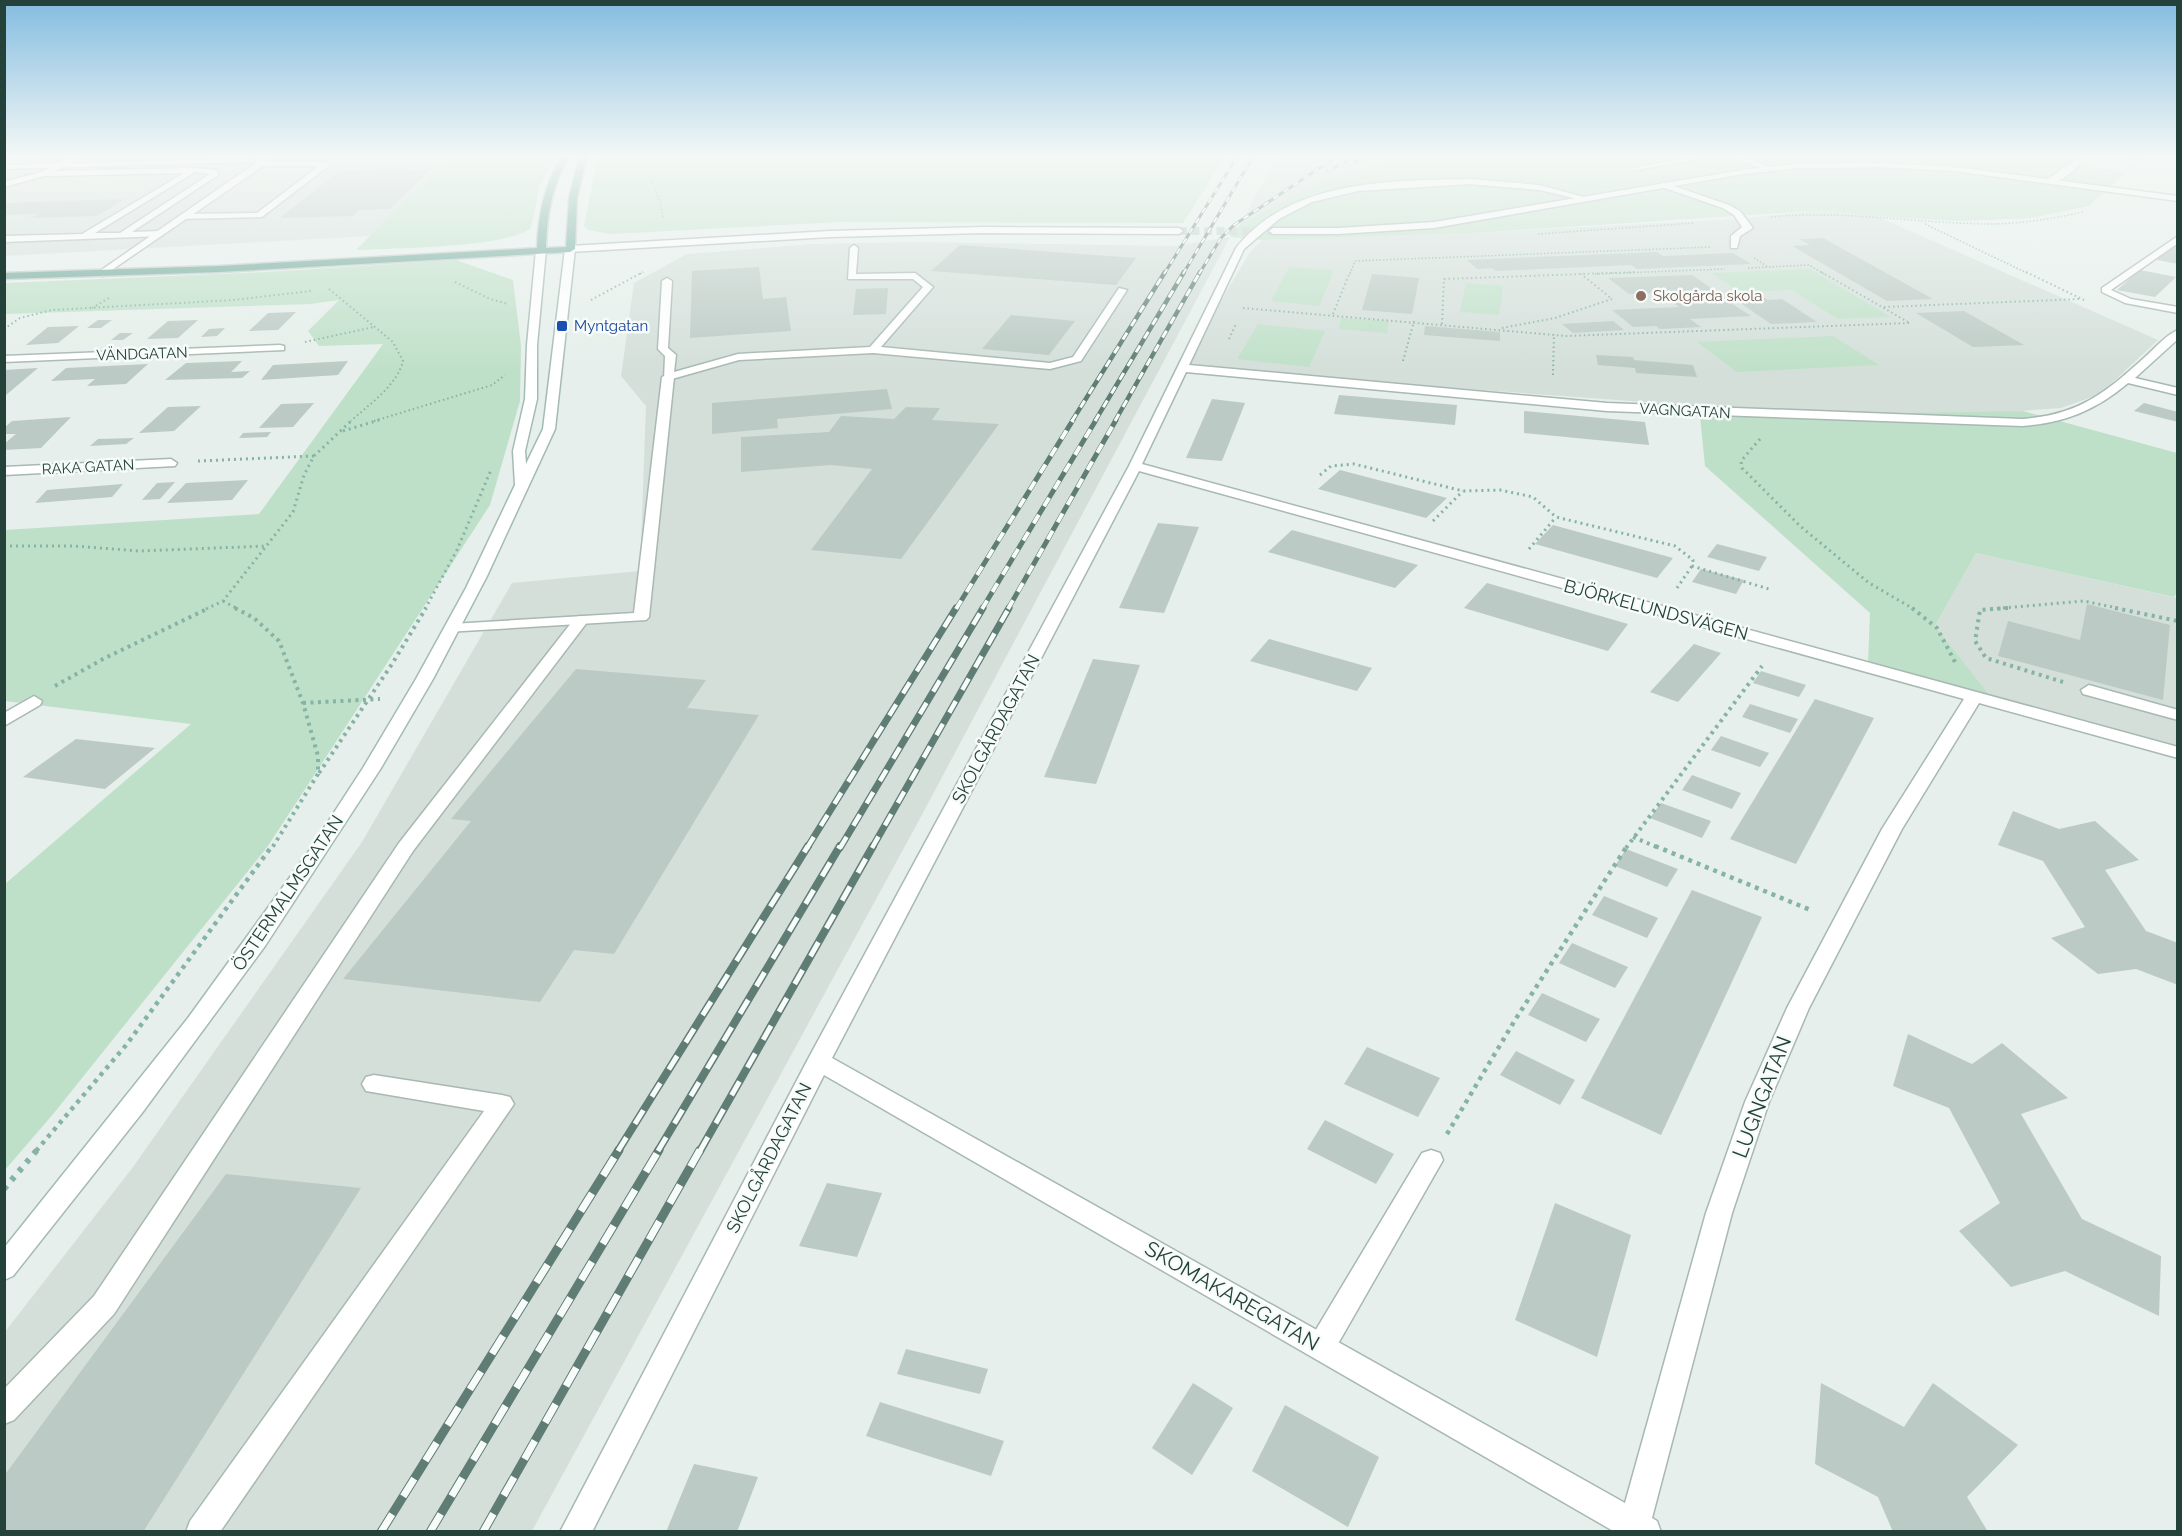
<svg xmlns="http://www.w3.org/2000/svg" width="2182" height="1536" viewBox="0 0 2182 1536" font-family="Raleway,sans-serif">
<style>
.built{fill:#d4dfda}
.green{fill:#bfe0c8}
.building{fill:#bbcac4}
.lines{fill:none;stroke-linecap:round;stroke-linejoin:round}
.tertiary-tunnel{stroke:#bfccc8;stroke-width:8;stroke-dasharray:8 4.5;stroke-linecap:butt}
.service-casing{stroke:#a8b8b2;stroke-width:3}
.minor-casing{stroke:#a8b8b2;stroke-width:3}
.tertiary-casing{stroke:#a8b8b2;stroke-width:3}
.secondary-casing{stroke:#a4bbb3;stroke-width:3}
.primary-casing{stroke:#c2cac8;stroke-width:3}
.path-far5{stroke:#86b3a5;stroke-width:1.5;stroke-dasharray:1.5 2;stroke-linecap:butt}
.path-far4{stroke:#86b3a5;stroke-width:2;stroke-dasharray:1.5 3;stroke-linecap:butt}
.path-far3{stroke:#86b3a5;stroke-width:3;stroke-dasharray:2 4;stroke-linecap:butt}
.path-far2{stroke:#86b3a5;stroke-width:4;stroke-dasharray:3 4.5;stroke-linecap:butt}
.path-far1{stroke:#86b3a5;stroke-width:4.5;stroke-dasharray:4 5;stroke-linecap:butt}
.path{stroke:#86b3a5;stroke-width:6;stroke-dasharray:4.5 7;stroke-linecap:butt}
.service{fill:#fff;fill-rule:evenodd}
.minor{fill:#fff;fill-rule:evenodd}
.tertiary{fill:#fff;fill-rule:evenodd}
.secondary{fill:#fff;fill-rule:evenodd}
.primary{fill:#6aa596;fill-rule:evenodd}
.rail-far5-casing{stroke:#5f7d75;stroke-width:3}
.rail-far4-casing{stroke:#5f7d75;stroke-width:4.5}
.rail-far3-casing{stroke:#5f7d75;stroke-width:5}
.rail-far2-casing{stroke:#5f7d75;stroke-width:7}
.rail-far1-casing{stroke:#5f7d75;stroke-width:8}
.rail-casing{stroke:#5f7d75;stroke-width:9}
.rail-far5{stroke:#f7fbf9;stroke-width:2;stroke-dasharray:6;stroke-linecap:butt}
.rail-far4{stroke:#f7fbf9;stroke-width:3;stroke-dasharray:8;stroke-linecap:butt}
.rail-far3{stroke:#f7fbf9;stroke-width:4;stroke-dasharray:10;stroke-linecap:butt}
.rail-far2{stroke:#f7fbf9;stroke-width:4.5;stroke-dasharray:13;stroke-linecap:butt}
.rail-far1{stroke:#f7fbf9;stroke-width:5;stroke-dasharray:16;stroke-linecap:butt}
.rail{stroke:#f7fbf9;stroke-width:7;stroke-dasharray:21;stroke-linecap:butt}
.education-dot{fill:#8d6e63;stroke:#f7fbf9;stroke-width:2}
.transit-dot{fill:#1a4fb4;stroke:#f7fbf9;stroke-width:2}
.labels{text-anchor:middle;stroke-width:5;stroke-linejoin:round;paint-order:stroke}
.far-education-label{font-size:15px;fill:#785e54;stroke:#f7fbf9;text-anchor:start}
.far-transit-label{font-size:15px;fill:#164399;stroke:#f7fbf9;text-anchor:start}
.far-street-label{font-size:15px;fill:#24423a;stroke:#f7fbf9}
.street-label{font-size:18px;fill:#24423a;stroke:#f7fbf9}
.near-street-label{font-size:21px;fill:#24423a;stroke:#f7fbf9}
</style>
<rect width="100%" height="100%" fill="#e6efeb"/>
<g class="built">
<polygon points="4,157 449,157 371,236 5,256"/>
<polygon points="1278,157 1398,157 1319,182 1240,224"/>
<polygon points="1827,210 1876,216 2158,340 2100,394 2061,408 1989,413 1906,413 1699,406 1181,368 1250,252 1262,240 1473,233 1738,219"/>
<polygon points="1230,237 917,824 532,1531 5,1531 4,1333 133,1167 362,842 512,583 640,571 646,406 621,376 634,283 687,254 813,244 914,242 1174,246"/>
<polygon points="1976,553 2177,598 2177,746 1992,698 1935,626"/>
</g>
<g class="green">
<path d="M449 157H555L540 185 531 228C506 248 392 248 356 250Z"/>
<polygon points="598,157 1225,157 1183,223 838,222 611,234 588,230 584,226"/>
<polygon points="1398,157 2079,157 2072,164 2126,172 2089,206 2031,218 1957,221 1876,216 1827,210 1473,233 1262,240 1230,237 1240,224 1319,182"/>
<polygon points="456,260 513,280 521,346 520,401 490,505 268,846 54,1113 5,1170 5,884 191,724 5,701 5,530 259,514 383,344 319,346 308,331 339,300 311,304 5,314 5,283 266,272"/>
<polygon points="1289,267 1334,270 1319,306 1271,301"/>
<polygon points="1810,269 1891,317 1838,319 1792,290 1740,292 1711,273"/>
<polygon points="1466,283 1503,286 1499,315 1460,312"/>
<polygon points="1341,318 1389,321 1387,333 1339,329"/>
<polygon points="1258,324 1325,331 1309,367 1237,359"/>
<polygon points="1833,336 1879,365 1737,372 1697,342"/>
<polygon points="1699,406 1906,413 2023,411 2177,453 2177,593 2174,597 1976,553 1935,626 1992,698 1868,664 1870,613 1705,466"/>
</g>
<g class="building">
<polygon points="405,168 403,170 431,169 390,209 359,210 353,216 280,218 340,170"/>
<polygon points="125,199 97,216 31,218 39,214 4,215 4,203"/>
<polygon points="1823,238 1933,299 1887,301 1792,246 1810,245 1799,239"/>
<polygon points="2178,243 2178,264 2153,259"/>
<polygon points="960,245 1136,258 1116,285 931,271"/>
<polygon points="1657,252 1663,256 1733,253 1751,264 1637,269 1631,265 1496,271 1492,268 1477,269 1467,260"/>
<polygon points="759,267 763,299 786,297 791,331 690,338 692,271"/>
<polygon points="2140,270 2176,277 2155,297 2117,290"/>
<polygon points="1372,274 1419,278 1412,314 1362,310"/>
<polygon points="1692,275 1724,297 1761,295 1768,300 1782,299 1817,322 1771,324 1739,302 1731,303 1751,316 1690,319 1701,327 1660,329 1656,326 1633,327 1612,310 1679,307 1660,293 1629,294 1608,278"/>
<polygon points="888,288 886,314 853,315 856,289"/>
<polygon points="1964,311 2024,345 1973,347 1916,313"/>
<polygon points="296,312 278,330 249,331 268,313"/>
<polygon points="1011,315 1075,321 1049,355 982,349"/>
<polygon points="98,320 112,320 101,328 87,328"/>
<polygon points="198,320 178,338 147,339 168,321"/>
<polygon points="1613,321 1624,330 1573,333 1562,324"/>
<polygon points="79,326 58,343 26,345 48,327"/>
<polygon points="1425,326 1500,332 1500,341 1424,335"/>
<polygon points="225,328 217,336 201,337 209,329"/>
<polygon points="120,333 133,333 123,340 111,340"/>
<polygon points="1596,355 1633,357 1634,360 1693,365 1697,377 1636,373 1635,368 1598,365"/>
<polygon points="242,361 231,372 250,371 242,378 165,380 186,363"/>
<polygon points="348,361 338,375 261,380 273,365"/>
<polygon points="148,364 126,384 87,386 95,379 51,381 66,368"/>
<polygon points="38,368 6,395 4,395 4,370"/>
<polygon points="887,389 892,409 777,419 778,428 712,434 712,403"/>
<polygon points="1339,395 1457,405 1455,425 1334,414"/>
<polygon points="1212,399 1245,403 1222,461 1186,458"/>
<polygon points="314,403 293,427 259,428 281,404"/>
<polygon points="2144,403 2178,412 2178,422 2134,411"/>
<polygon points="201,406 174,431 139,433 168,407"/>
<polygon points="906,407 940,408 932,420 999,424 901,559 811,550 872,469 831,465 741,472 741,437 829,432 841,416 894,419"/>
<polygon points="1524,411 1645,422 1649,445 1524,433"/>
<polygon points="71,417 41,448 4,450 4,444 16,434 4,434 4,428 12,421"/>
<polygon points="271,432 267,437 239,438 243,433"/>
<polygon points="134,438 126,444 90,446 98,439"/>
<polygon points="1340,470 1447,498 1426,518 1318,489"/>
<polygon points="248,480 232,500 167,503 186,483"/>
<polygon points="175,482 160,499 142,500 157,483"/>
<polygon points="123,484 112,497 35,503 47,490"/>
<polygon points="1158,523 1199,527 1164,613 1119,608"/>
<polygon points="1553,525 1673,558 1657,578 1535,544"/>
<polygon points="1292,530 1418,565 1395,588 1268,552"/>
<polygon points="1717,544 1767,557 1759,571 1707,557"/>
<polygon points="1701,569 1744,580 1736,594 1692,582"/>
<polygon points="1487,583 1628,624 1608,651 1464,608"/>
<polygon points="2087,604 2170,625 2163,700 1998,656 2008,621 2080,640"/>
<polygon points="1269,639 1372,668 1357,691 1250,661"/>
<polygon points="1694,644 1721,653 1678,702 1650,692"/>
<polygon points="1093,659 1140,665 1096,784 1044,777"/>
<polygon points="576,669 706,680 687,708 759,715 614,954 574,950 540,1002 343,979 471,821 451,819"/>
<polygon points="1761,671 1806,685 1799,697 1753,683"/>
<polygon points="1815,699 1874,718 1796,864 1730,839"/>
<polygon points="1750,704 1798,719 1790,733 1742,717"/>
<polygon points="1721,736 1769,753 1760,767 1711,750"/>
<polygon points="76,739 155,748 105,789 23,777"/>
<polygon points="1692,775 1741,793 1732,809 1682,790"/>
<polygon points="1661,803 1711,821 1702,838 1650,818"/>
<polygon points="2013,811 2059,829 2095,821 2139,860 2105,870 2146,931 2178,943 2178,985 2136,969 2098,974 2051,938 2085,927 2043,861 1998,845"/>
<polygon points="1626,849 1678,869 1667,887 1615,866"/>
<polygon points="1692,890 1762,917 1661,1135 1581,1098"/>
<polygon points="1604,896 1658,918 1647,938 1592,915"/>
<polygon points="1572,943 1628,967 1615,988 1559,963"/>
<polygon points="1542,993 1600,1019 1586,1042 1528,1015"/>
<polygon points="1908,1034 1972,1064 2002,1043 2068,1098 2021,1114 2082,1219 2161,1256 2159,1316 2065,1271 2011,1287 1959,1231 2000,1203 1949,1108 1893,1086"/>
<polygon points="1367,1047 1440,1078 1418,1117 1344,1084"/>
<polygon points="1516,1051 1575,1080 1560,1105 1500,1075"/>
<polygon points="1325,1120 1394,1154 1376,1184 1307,1149"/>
<polygon points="226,1174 361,1188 143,1532 4,1532 4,1476"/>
<polygon points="827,1183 882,1193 857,1257 799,1246"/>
<polygon points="1555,1203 1631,1235 1597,1357 1515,1320"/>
<polygon points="906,1349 988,1369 980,1394 897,1374"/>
<polygon points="1193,1383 1233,1408 1192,1475 1152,1448"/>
<polygon points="1821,1383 1904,1427 1933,1383 2018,1445 1967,1497 1988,1532 1893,1532 1878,1497 1815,1464"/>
<polygon points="880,1402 1004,1441 991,1476 866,1436"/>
<polygon points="1285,1405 1379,1457 1348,1527 1252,1471"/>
<polygon points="694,1464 758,1477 737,1532 666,1532"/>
</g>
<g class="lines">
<polyline class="tertiary-tunnel" points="1179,231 1273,231"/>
<defs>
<g id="service">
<path d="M4 157H82L55 171 194 168 217 170 218 175 132 232 159 231 162 232V236L4 242V236L82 234 184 173 44 176 4 187V182L41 172 68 159 5 160ZM195 172 210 174 120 233H95Z"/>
<polygon points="1693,157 1709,157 1636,170 1632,168"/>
<polygon points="1733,157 1743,157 1772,168 1765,170"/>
<polygon points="257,162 327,162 331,164 262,217 180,219 179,217 183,214 257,213 319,166 260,166 256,164"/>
<polygon points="1665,183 1729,205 1740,211 1753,228 1740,236 1737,248 1731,248 1731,236 1742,227 1734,215 1723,208 1662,187 1662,183"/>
<polygon points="2178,236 2178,243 2111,290 2131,299 2178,307 2178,313 2125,303 2102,292 2102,288"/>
<polygon points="854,245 858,248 856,274 915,273 933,287 881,347 1050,363 1073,357 1119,288 1127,290 1081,361 1050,369 873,353 739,360 672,379 664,379 665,356 658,349 662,281 667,278 672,281 668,348 676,355 674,372 738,354 870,347 923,287 913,279 848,279 850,248"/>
<polygon points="580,616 588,621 413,851 114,1314 14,1420 4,1424 4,1389 94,1296 399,843 575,618"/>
<polygon points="2089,685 2178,710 2178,720 2083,694 2081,690"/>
<polygon points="374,1075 502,1095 510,1097 514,1104 220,1532 186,1532 190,1521 484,1111 366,1091 362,1084 366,1077"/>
<polygon points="1431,1150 1440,1153 1443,1160 1331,1356 1321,1360 1311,1356 1307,1347 1311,1338 1422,1153"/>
</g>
<g id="minor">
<path d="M2079 157H2087C2078 167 2062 183 2048 183V179Z"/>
<polygon points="269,158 269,162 103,276 98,273 100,271 257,162 4,169 4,165"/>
<path d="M1470 179 1539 185 1591 199 1587 201 1539 190 1470 184 1358 191 1312 202 1279 219 1244 249 1189 365 1607 403 2022 419C2079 415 2105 393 2145 357 2155 348 2166 335 2178 330V339L2135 378 2178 388V395L2128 383C2096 410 2065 423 2022 426L1607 411 1186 372 1142 464 2178 747V758L1979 703 1902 829 1809 1008 1769 1102 1732 1213 1652 1518 1657 1521 1661 1532H1615L824 1075 592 1532H560L807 1061 1129 466 1236 248C1291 179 1389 181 1470 179ZM1139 471 1964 699 1882 829 1787 1008 1745 1102 1706 1213 1625 1503 832 1058Z"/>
<polygon points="280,345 284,346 284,350 4,362 4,356"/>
<polygon points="668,374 674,377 649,617 646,620 446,632 444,629 446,626 452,624 634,613 662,377"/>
<polygon points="171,459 177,463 175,466 4,475 4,467"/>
<polygon points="34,696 42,701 40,705 4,726 4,713"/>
</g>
<g id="tertiary">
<polygon points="1879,163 1954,167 2178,196 2178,201 1954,171 1879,167 1797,168 1743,174 1434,228 1338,234 1273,234 1269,231 1273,228 1338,228 1434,222 1743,170 1797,164"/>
<polygon points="983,227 1179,228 1183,231 1179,234 983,233 830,237 570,252 565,249 570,246 830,231"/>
</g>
<polygon id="secondary" points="570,246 575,249 555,429 487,576 433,679 381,768 265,946 142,1113 13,1276 4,1280 4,1248 188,1018 309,851 363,768 416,679 466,588 515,485 513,451 525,399 527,345 536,250 541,247 546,250 537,345 537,399 525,451 526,464 543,429 565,249"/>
<path id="primary" d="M561 157H569C552 185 547 215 546 248L566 247 569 198 579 157H587L577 198 575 249 570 252 219 272 4 279V273L219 266 537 248C538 216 544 185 561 157Z"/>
</defs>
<use href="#service" class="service-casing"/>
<use href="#minor" class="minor-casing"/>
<use href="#tertiary" class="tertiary-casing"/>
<use href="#secondary" class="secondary-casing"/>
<use href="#primary" class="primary-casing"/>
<g class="path-far5">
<polyline points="641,157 660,201 663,219"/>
<polyline points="2117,157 2139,160"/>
<polyline points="2132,168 2141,157"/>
<path d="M1771 217C1844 210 1915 223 1987 224 2020 224 2051 219 2083 212"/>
<polyline points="1925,224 2029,274"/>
<polyline points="1538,234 1695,223"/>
<polyline points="1754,258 1768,267"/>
<polyline points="1748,268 1809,265 1824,274"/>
<polyline points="640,274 643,272"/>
<polyline points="1350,274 1355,261 1711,247"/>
<polyline points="1595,274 1725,269"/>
</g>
<g class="path-far4">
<polyline points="1821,272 1908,322"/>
<polyline points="2026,272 2086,301"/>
<polyline points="455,282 490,299 508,304"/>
<path d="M329 289 393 342 403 361C397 386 368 405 351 421"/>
<polyline points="591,300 643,272"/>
<polyline points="1884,307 2080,299"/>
<polyline points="92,308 109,298"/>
<polyline points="1243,308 1566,336 1909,323"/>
<polyline points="1333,314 1350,272"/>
<polyline points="1442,324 1444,279 1637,272"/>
<polyline points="1502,328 1555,318 1612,299 1581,274"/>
<polyline points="4,329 20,318 52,310 233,300 311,291"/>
<polyline points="1229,339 1236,324"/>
<polyline points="305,342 374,327"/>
<polyline points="1403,361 1414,321"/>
<polyline points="1553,375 1554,334"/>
<polyline points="374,421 492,385 505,375"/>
</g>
<g class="path-far3">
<polyline points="343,431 379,420"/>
<polyline points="1760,439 1741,461 1742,468 1800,526 1869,583 1914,609"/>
<polyline points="198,461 314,456"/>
<polyline points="1320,475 1331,466 1354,464 1463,491 1500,490 1533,497 1556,517 1675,546 1693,560 1692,566 1769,589"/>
<polyline points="1433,521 1463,491"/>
<polyline points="4,546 74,546 139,551 267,546"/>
<polyline points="1529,549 1556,517"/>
<polyline points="1677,588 1692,566"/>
<polyline points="223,601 238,609"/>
<polyline points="206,609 223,601 293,512 304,475 314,456 352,420"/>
<polyline points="425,609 457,550 491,470"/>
<polyline points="1991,609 2084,601 2122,609"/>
</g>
<g class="path-far2">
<polyline points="235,608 254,618 279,641 303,703 318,756 318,774 272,848"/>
<polyline points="1912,608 1937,628 1955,662"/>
<polyline points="2008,608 1980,610 1975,641 1986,658 2063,682"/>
<polyline points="2115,608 2178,621"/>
<polyline points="55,686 103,659 209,608"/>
<polyline points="303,703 380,699"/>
<polyline points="319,773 392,664 426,608"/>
<polyline points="1633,837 1659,848"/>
<polyline points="1626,848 1762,666"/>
</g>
<g class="path-far1">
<polyline points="1655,846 1813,911"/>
<polyline points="1447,1134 1515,1020 1627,846"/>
<polyline points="36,1151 127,1044 272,846"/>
</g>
<polyline class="path" points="4,1189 37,1150"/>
<use href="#service" class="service"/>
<use href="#minor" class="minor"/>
<use href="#tertiary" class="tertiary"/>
<use href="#secondary" class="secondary"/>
<use href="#primary" class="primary"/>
<defs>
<g id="rail-far5">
<polyline points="1348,164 1370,157"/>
<polyline points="1328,171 1354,157"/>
<polyline points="1164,274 1237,157"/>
<polyline points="1183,274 1253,157"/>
<polyline points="1199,274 1221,238 1234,225 1336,157"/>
</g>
<g id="rail-far4">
<polyline points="1072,421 1165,272"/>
<polyline points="1095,421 1184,272"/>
<polyline points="1115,421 1200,272"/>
</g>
<g id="rail-far3">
<polyline points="956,609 1073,420"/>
<polyline points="982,609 1096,420"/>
<polyline points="1008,609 1116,420"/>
</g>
<g id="rail-far2">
<polyline points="807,848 956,608"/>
<polyline points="840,848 983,608"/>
<polyline points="872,848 1009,608"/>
</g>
<g id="rail-far1">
<polyline points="618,1151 808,846"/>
<polyline points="658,1151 840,846"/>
<polyline points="700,1151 873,846"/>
</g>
<g id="rail">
<polyline points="381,1532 619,1150"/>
<polyline points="430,1532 659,1150"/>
<polyline points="483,1532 700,1150"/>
</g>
</defs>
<use href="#rail-far5" class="rail-far5-casing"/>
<use href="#rail-far4" class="rail-far4-casing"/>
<use href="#rail-far3" class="rail-far3-casing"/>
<use href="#rail-far2" class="rail-far2-casing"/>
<use href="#rail-far1" class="rail-far1-casing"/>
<use href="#rail" class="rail-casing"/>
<use href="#rail-far5" class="rail-far5"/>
<use href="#rail-far4" class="rail-far4"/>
<use href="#rail-far3" class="rail-far3"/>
<use href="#rail-far2" class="rail-far2"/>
<use href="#rail-far1" class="rail-far1"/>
<use href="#rail" class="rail"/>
</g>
<linearGradient id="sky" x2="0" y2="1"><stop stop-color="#84bce0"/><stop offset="0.42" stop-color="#f4f8f6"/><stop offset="1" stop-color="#f4f8f6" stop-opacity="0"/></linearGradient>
<rect width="2182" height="372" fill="url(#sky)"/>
<circle class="education-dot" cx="1641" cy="296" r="6"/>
<rect class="transit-dot" x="556" y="320" width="12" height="12" rx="3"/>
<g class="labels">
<g class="far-education-label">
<text x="1653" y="301">Skolgårda skola</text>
</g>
<g class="far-transit-label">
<text x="574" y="331">Myntgatan</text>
</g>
<g class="far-street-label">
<text transform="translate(142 354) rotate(-2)" y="5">VÄNDGATAN</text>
<text transform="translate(1685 411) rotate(3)" y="5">VAGNGATAN</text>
<text transform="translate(88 467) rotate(-3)" y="5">RAKA GATAN</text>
</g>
<g class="street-label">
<text transform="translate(1656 610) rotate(15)" y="6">BJÖRKELUNDSVÄGEN</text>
<text transform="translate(996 729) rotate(-62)" y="6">SKOLGÅRDAGATAN</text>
<text transform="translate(288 893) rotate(-56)" y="6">ÖSTERMALMSGATAN</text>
<text transform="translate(769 1158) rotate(-63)" y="6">SKOLGÅRDAGATAN</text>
</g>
<g class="near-street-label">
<text transform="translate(1762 1097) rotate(-69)" y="7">LUGNGATAN</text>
<text transform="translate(1232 1296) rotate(30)" y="7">SKOMAKAREGATAN</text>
</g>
</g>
<rect width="2182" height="1536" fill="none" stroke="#24423a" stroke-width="12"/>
</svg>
